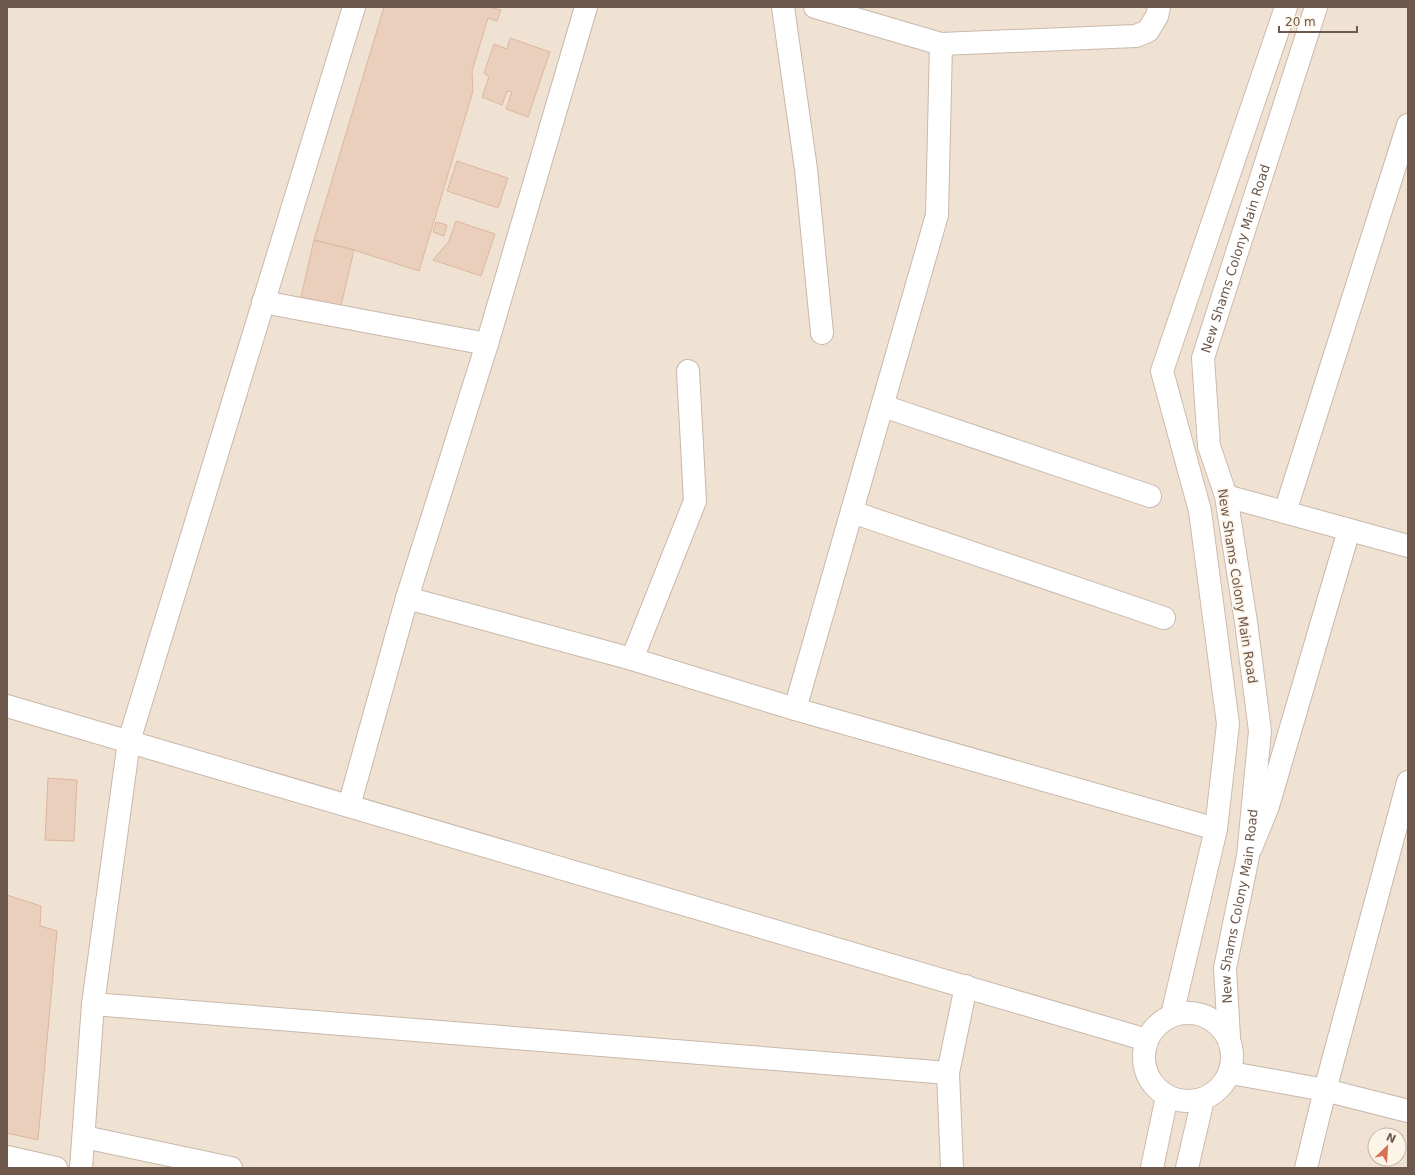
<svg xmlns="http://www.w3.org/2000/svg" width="1415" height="1175" viewBox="0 0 1415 1175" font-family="'DejaVu Sans',sans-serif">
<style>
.residential{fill:#f0e2d2;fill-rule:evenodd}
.building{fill:#ebcfbd;stroke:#dcb69f}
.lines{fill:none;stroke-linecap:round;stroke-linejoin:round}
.minor-casing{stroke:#c8b8ab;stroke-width:24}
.secondary-casing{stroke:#cdbaab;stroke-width:24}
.minor{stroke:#fff;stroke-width:22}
.secondary{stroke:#fff;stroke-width:22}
.labels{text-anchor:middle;stroke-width:3.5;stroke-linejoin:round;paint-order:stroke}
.street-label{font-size:13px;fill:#6e584c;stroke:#fdf4e8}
</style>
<rect width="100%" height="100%" fill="#f9f0e2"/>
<path class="residential" d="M7 7H1408V1168H7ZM1375 1135H1399V1159H1375Z"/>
<g class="building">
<polygon points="384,7 494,7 493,8 501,10 497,21 488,18 472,71 473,91 419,271 354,250 314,240"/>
<polygon points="510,38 550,52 528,117 506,109 512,92 507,91 502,105 482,97 489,77 484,73 494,44 507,49"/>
<polygon points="457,161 508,178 498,208 447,191"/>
<polygon points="456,221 495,234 481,276 433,260 449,241"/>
<polygon points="436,222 447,225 444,236 433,232"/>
<polygon points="314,240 354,250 341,306 301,297"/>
<polygon points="48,778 77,780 74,841 45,840"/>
<polygon points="7,895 41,906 40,926 57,931 38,1140 7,1133"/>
</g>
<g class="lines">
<defs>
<g id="minor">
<polyline points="783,7 806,169 822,333"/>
<polyline points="815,7 941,44 1136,36 1148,31 1157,16 1159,7"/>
<polyline points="263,302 487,344"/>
<polyline points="883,406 1150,496"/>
<polyline points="1226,496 1408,546"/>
<polyline points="852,512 1164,618"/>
<polyline points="1285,512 1408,125"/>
<polyline points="407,598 632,659 795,709 1216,829"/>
<polyline points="632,659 695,501 688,371"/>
<polyline points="7,706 1147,1040"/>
<polyline points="795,709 937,215 941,44"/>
<polyline points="349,806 407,598 487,344 586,7"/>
<polyline points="1251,848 1268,806 1349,530"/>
<polyline points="93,1004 948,1073"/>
<polyline points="1231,1073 1325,1090 1408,1111"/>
<polyline points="84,1137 231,1168"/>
<polyline points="7,1157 56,1168"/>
<polyline points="81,1168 93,1004 129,741 354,7"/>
<polyline points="952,1168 948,1073 966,986"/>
<polyline points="1306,1168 1325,1090 1408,782"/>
</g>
<g id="secondary">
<circle cx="1188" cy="1057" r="44"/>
<polyline points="1172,1015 1216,829 1228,724 1200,511 1162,371 1286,7"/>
<path id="s1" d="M1229 1037 1225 968 1248 856 1260 731 1246 622 1226 496 1209 446 1203 358 1316 7"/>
<polyline points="1152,1168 1167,1096"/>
<polyline points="1187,1168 1203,1099"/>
</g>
</defs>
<use href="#minor" class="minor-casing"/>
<use href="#secondary" class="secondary-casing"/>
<use href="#minor" class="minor"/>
<use href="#secondary" class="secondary"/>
</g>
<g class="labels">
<g class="street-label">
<text dy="5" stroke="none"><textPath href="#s1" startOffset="792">New Shams Colony Main Road</textPath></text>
<text transform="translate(1238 586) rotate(81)" y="5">New Shams Colony Main Road</text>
<text dy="5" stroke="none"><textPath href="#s1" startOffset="132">New Shams Colony Main Road</textPath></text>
</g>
</g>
<rect width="1415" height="1175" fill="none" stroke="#6e584c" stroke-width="16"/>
<g transform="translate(1387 1147) rotate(25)"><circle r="19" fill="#fdf4e8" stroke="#c4b6aa"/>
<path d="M0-3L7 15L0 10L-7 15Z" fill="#d67155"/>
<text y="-6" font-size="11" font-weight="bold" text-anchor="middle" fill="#6e584c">N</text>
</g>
<path d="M1279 26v6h78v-6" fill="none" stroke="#6e584c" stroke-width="2"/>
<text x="1285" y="26" font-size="12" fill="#6e584c" stroke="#fdf4e8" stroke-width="3" paint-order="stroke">20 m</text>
</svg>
